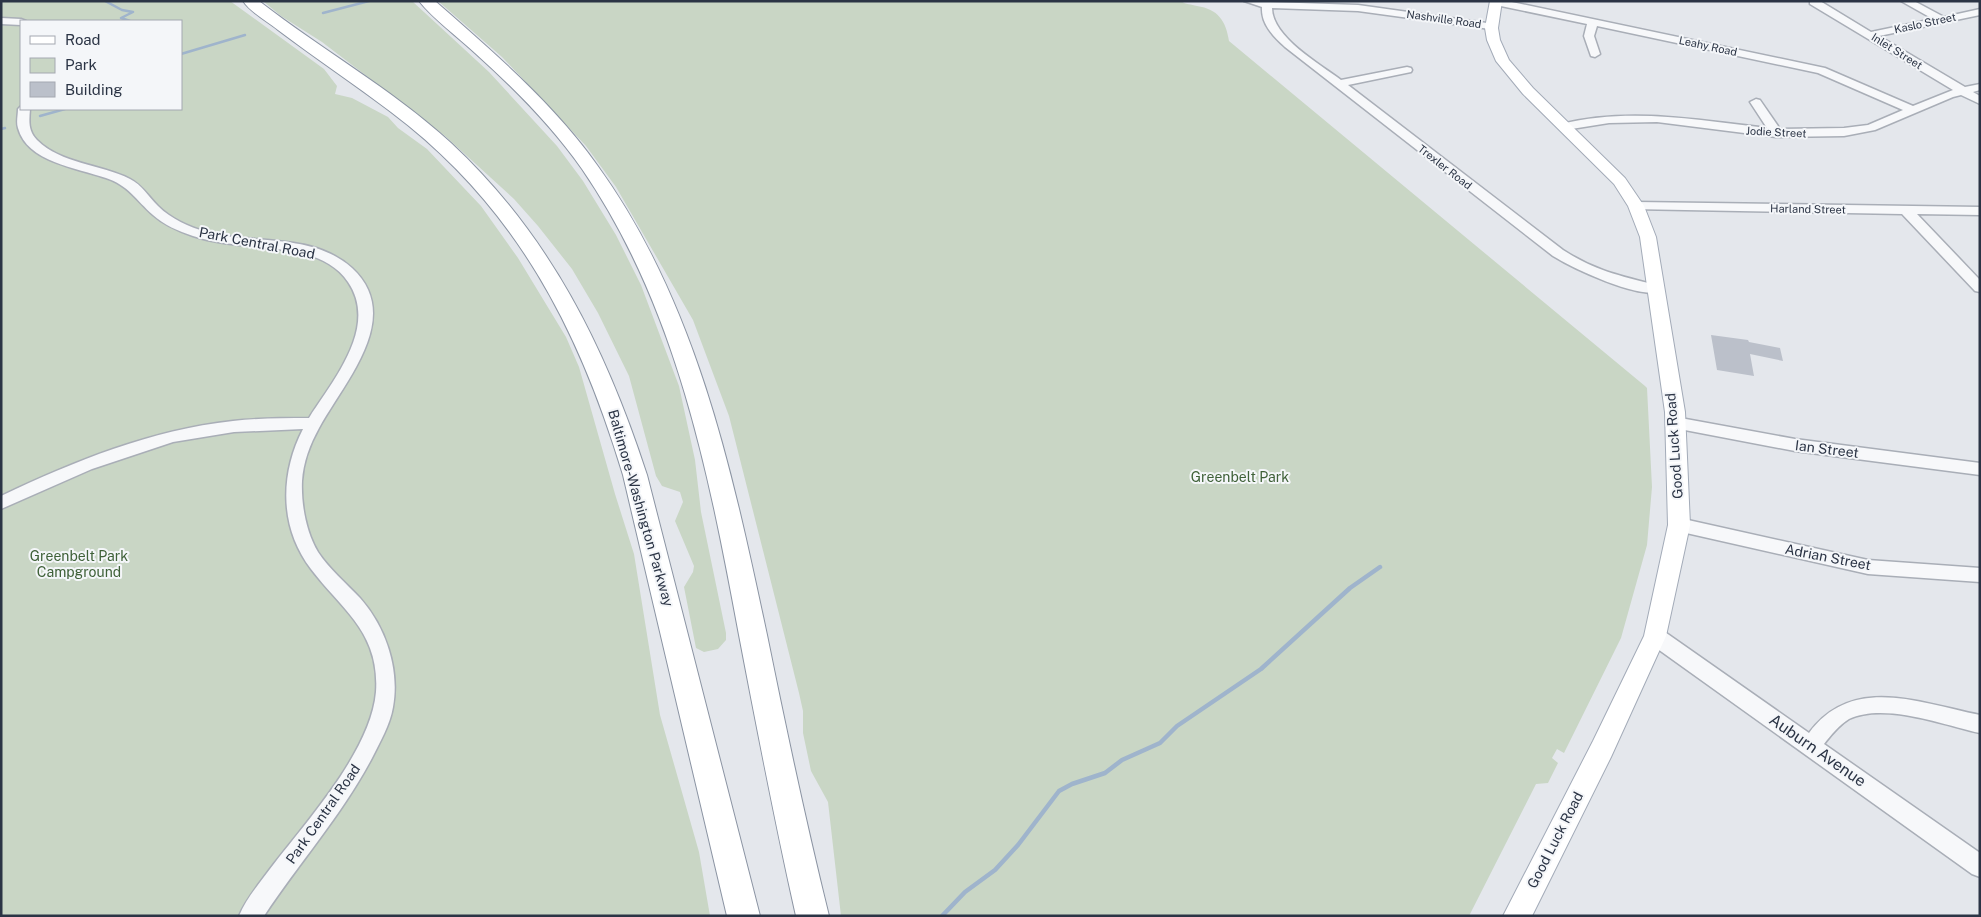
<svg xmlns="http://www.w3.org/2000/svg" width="1981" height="917" viewBox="0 0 1981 917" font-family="'Public Sans',sans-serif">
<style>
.green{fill:#c9d6c5;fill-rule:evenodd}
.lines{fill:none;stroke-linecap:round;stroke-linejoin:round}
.stream-far1{stroke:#9fb4cc;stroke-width:2.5}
.stream{stroke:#9fb4cc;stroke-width:4.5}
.building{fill:#bbc0ca}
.minor-casing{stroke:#a9aeb7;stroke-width:3}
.major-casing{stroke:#a3abb8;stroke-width:2}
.highway-casing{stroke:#8b94a3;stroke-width:2}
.minor{fill:#f7f8fa;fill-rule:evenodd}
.major{fill:#fff;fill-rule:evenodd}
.highway{fill:#fff;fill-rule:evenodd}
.labels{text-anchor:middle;stroke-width:4;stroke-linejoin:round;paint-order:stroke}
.far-street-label{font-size:11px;fill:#2b3445;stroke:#f4f6f9}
.street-label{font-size:14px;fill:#2b3445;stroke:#f4f6f9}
.park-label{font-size:14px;fill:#3f6138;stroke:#f4f6f9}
.near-street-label{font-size:16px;fill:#2b3445;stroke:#f4f6f9}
</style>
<rect width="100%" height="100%" fill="#e4e7ec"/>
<g class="green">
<path d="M1 1H230L324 69 337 86 335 94 352 98 388 117 398 128 427 149 481 206 518 258 566 337 579 367 615 494 634 554 660 715 699 852 710 916H1ZM21 21H181V109H21Z"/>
<polygon points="263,1 412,1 489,72 557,146 583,181 616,235 641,285 679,386 695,460 701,512 726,633 726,640 718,649 704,652 696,648 684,587 693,572 694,566 675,521 683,502 680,492 662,486 656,476 629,376 598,313 572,269 538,226 514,199 445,136 322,42 281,16"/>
<path d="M438 1H1181C1186 5 1191 4 1197 6 1218 9 1226 21 1229 41L1645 386 1647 388 1652 487 1647 545 1621 638 1564 753 1557 749 1552 758 1558 763 1548 783 1536 784 1469 916H841L828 802 811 771 803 733V711L799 693 729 416 693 320 616 187 586 146 502 57Z"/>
</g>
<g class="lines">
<g class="stream-far1">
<polyline points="105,1 122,10 133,12 121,18 130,21"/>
<polyline points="323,13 369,1"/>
<polyline points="181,54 245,35"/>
<polyline points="40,116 65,109"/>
<polyline points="1,129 5,128"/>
</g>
<polyline class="stream" points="942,916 965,892 995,870 1018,845 1059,791 1072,784 1105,773 1122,760 1160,743 1177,726 1261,669 1350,588 1380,567"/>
</g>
<polygon class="building" points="1711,335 1748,340 1749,342 1780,348 1783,361 1750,354 1754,376 1717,370"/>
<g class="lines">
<defs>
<g id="minor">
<path d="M1244 1 1358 5 1494 24 1495 26 1494 28 1490 29 1358 11 1272 8C1272 37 1320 64 1341 80L1407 67 1411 68 1412 70 1411 72 1348 85 1563 250C1597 272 1622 276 1660 286L1662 289 1660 292C1636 298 1574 269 1553 256L1285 47C1273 36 1261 24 1262 7Z"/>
<path d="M1507 1 1825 68 1913 106 1953 90 1810 4V1H1820L1871 32 1933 19 1901 1H1914L1944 17 1980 9V15L1879 36 1965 87 1980 84V90L1973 92 1980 96V104L1961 95 1953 97 1875 130 1844 136 1776 137 1657 122 1609 123 1565 130 1561 128 1559 126 1561 124C1629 107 1699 120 1767 128L1750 102 1756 99 1760 100 1780 129 1844 128 1868 125 1903 110 1818 73 1597 26 1594 36 1600 54 1595 57 1591 56 1584 36 1587 24 1496 5 1491 2Z"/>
<polygon points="1,18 21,19 26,21 21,21 21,25 1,24"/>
<path d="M21 106V109H30C29 121 28 131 37 140 61 164 101 164 130 179 142 185 148 196 158 206 171 219 189 227 207 232 254 245 312 232 352 268 405 317 344 382 319 428 310 444 303 463 302 481 301 504 306 532 318 552 329 569 346 583 360 598 385 626 400 668 393 707 390 725 380 742 372 758 342 815 299 863 264 916H239C246 899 259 884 270 869 306 822 371 751 376 692 380 632 342 610 311 569 279 527 280 474 303 429L234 432 173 442 92 469 1 509V496C75 461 151 430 233 421 258 418 284 418 309 418 333 380 379 327 348 282 337 265 316 256 297 252 262 245 227 247 193 236 178 231 164 225 153 215 136 200 128 185 106 178 77 168 27 162 18 128 16 122 18 115 18 109Z"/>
<polygon points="1636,202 1980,207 1980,215 1917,214 1980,280 1980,292 1975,291 1902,214 1631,209 1630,206 1631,203"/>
<polygon points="1675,417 1795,439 1980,463 1980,475 1795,451 1669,427 1667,423 1669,419"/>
<polygon points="1679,518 1868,560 1980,568 1980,582 1868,574 1673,530 1670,525 1673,520"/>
<path d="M1655 628 1662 630 1809 733C1852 674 1920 703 1980 715V733C1944 725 1884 702 1849 719 1839 725 1831 735 1824 744L1980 853V877L1972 874 1648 642 1646 636 1648 630Z"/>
</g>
<polygon id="major" points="1490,1 1502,1 1498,28 1500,40 1509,60 1533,88 1625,178 1644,206 1656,237 1685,412 1690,525 1666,636 1611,757 1532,916 1503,916 1593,741 1644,636 1668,525 1665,412 1640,237 1628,206 1614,184 1523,94 1496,61 1487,40 1485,28"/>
<g id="highway">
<path d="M243 1H259C322 50 392 89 451 143 550 235 606 349 647 475L760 916H727L623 475C579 329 516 206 391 112 354 84 315 58 278 30 267 21 251 13 243 1Z"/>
<path d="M419 1H435C493 52 552 102 597 165 697 303 732 471 767 635 786 729 806 823 829 916H796C775 823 757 729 739 635 709 474 677 307 582 169 552 126 514 88 475 53 457 36 434 20 419 1Z"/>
</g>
</defs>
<use href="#minor" class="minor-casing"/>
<use href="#major" class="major-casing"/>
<use href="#highway" class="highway-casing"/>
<use href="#minor" class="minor"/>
<use href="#major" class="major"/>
<use href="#highway" class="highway"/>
</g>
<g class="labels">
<g class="far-street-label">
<text transform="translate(1444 19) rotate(8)" y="4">Nashville Road</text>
<text transform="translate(1925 23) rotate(-12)" y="4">Kaslo Street</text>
<text transform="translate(1708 46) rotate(12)" y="4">Leahy Road</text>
<text transform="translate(1897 51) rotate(32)" y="4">Inlet Street</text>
<text transform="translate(1776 132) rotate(3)" y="4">Jodie Street</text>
<text transform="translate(1445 167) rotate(38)" y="4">Trexler Road</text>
<text transform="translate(1808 209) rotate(1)" y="4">Harland Street</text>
</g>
<g class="street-label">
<text transform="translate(257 243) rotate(11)" y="5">Park Central Road</text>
<text transform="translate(1674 446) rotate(-94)" y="5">Good Luck Road</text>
<text transform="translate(1827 449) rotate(7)" y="5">Ian Street</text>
<text transform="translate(641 508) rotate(74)" y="5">Baltimore-Washington Parkway</text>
<text transform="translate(1828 557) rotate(11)" y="5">Adrian Street</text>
<text transform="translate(323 814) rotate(-55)" y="5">Park Central Road</text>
<text transform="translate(1555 840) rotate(-63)" y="5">Good Luck Road</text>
</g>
<g class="park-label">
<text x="1240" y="482">Greenbelt Park</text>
<text x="79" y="561">Greenbelt Park<tspan x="79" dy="16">Campground</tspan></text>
</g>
<g class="near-street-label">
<text transform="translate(1818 750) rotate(35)" y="6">Auburn Avenue</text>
</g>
</g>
<rect width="1981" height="917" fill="none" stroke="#2b3445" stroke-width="5"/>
<rect x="20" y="20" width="162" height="90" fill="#f4f6f9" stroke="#a4a8b1"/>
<rect x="30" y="36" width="25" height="8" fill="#ffffff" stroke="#a4a8b1"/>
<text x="65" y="45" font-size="15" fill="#2b3445">Road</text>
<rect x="30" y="58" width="25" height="15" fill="#c9d6c5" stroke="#a4a8b1"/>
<text x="65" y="70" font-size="15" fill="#2b3445">Park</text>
<rect x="30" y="82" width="25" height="15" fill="#bbc0ca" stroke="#a4a8b1"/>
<text x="65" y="95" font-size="15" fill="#2b3445">Building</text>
</svg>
